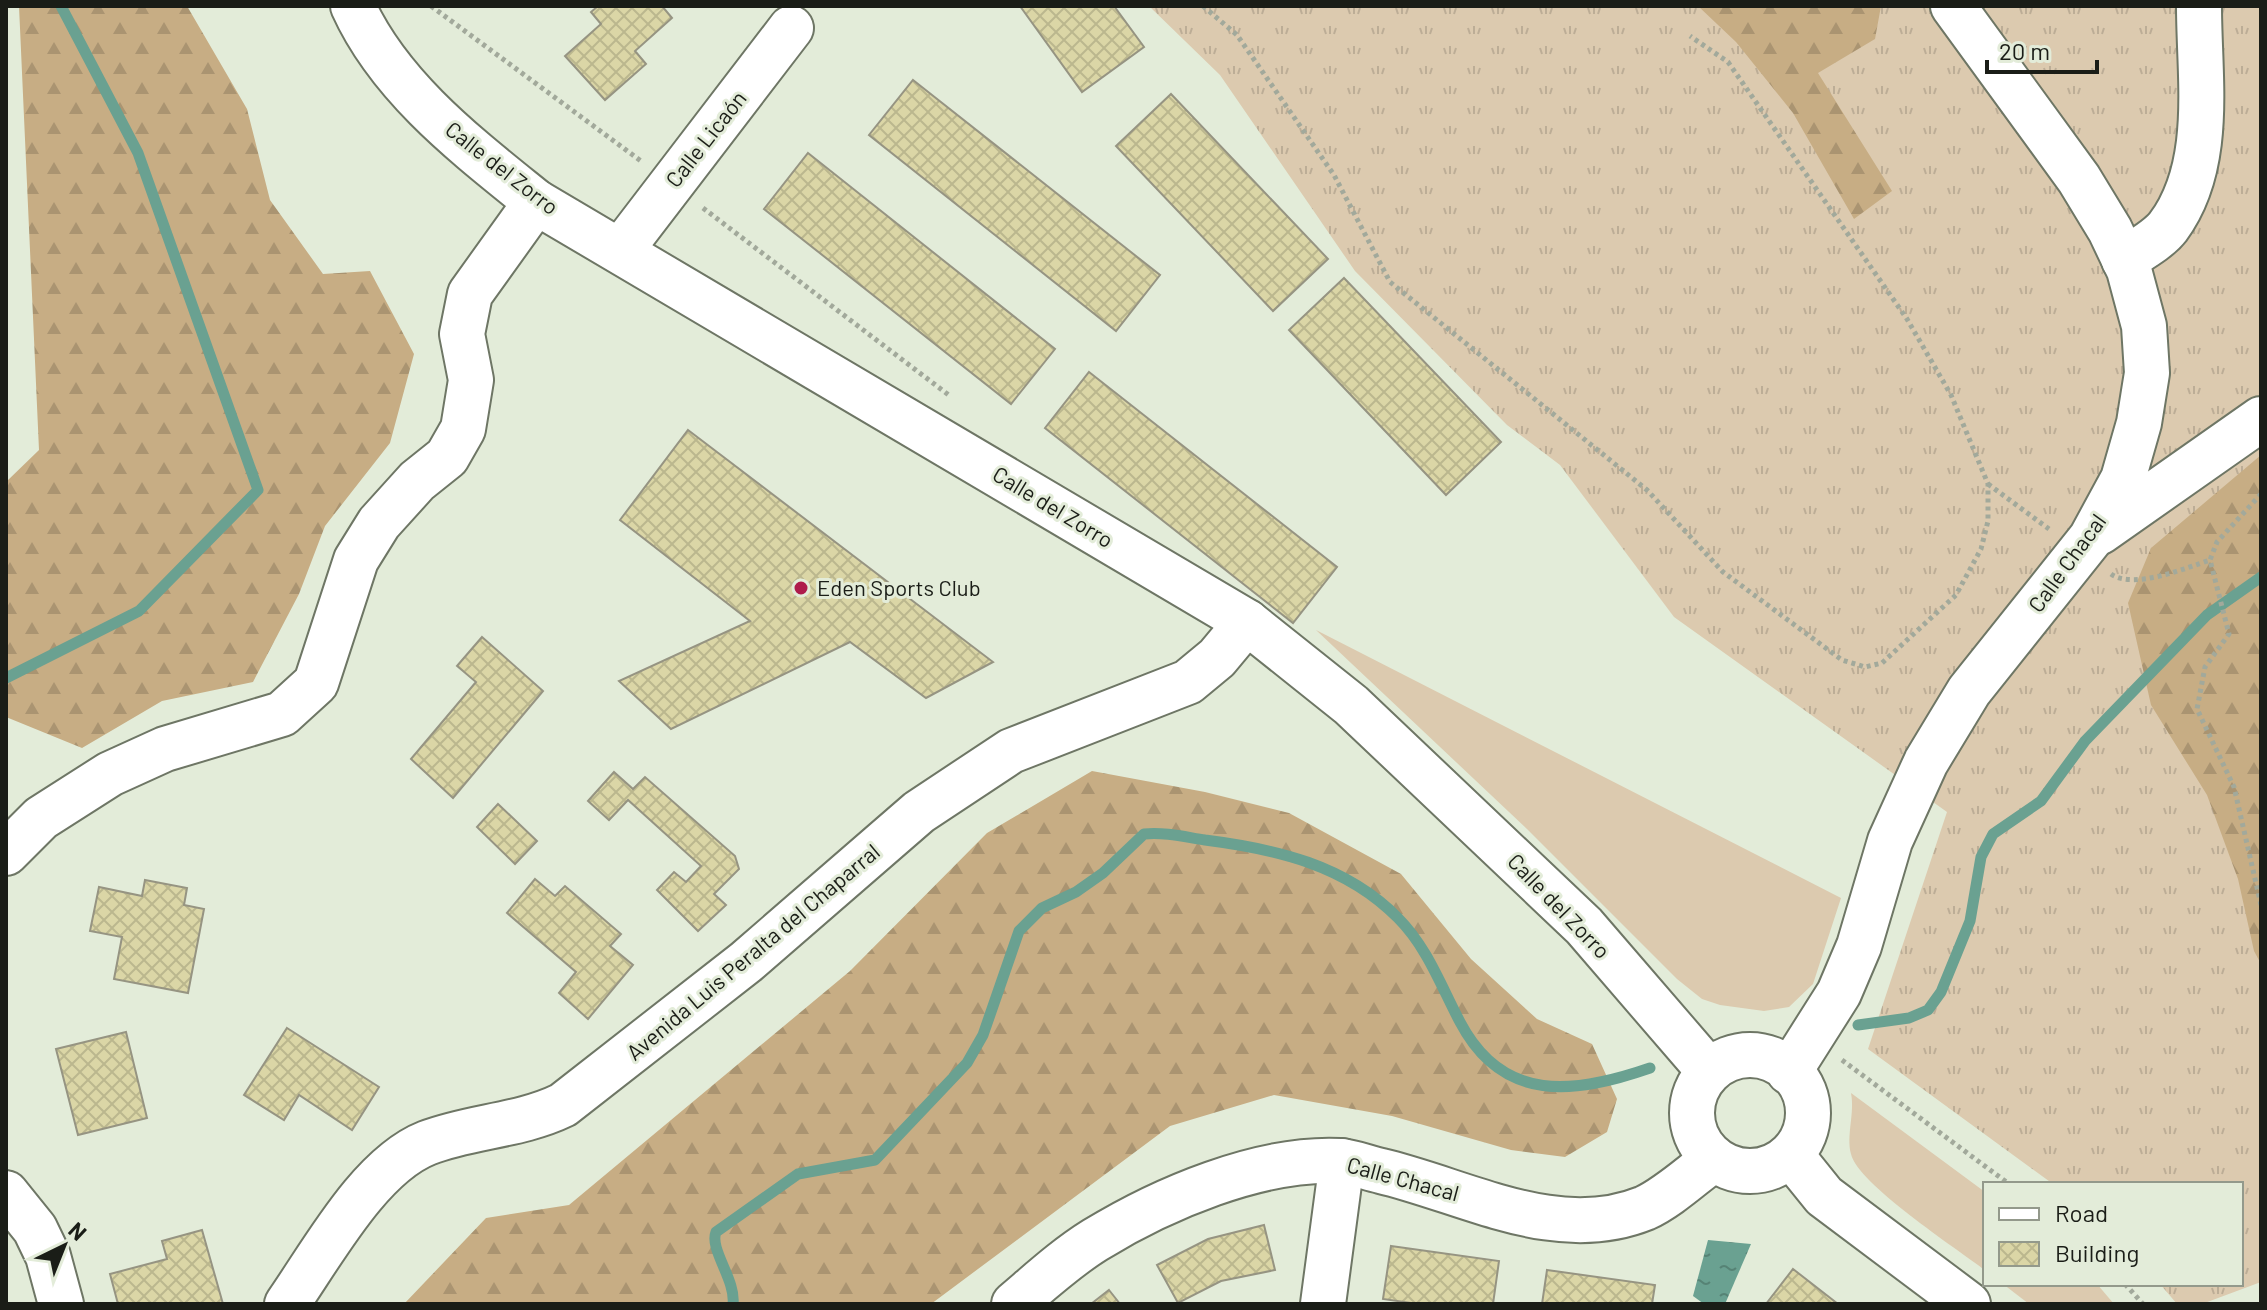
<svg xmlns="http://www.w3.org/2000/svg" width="2267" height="1310" viewBox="0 0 2267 1310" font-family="Barlow,sans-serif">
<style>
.grass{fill:url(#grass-tufts)}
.forest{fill:url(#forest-firs)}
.garden{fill:#dccaaf}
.water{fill:url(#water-ripples)}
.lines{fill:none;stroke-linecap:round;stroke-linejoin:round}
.stream{stroke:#6aa191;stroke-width:11}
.building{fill:url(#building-cross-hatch);stroke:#969482;stroke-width:2}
.minor-casing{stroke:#6e7665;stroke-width:48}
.path{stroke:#a2a99b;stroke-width:5;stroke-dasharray:4 4;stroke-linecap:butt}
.minor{stroke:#fff;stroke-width:44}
.poi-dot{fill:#ae1c4c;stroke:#e3ecd9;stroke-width:3}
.labels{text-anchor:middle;stroke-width:6;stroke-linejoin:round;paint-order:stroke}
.street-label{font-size:22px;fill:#1a1d17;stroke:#e3ecd9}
.poi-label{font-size:22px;fill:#1a1d17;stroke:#e3ecd9;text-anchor:start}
</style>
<defs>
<pattern id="grass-tufts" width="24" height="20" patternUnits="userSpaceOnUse" patternTransform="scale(2)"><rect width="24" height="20" fill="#dccaaf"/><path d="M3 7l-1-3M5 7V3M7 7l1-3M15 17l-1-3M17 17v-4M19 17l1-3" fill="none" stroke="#bcad96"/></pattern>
<pattern id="forest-firs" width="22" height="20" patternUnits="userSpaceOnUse" patternTransform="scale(2)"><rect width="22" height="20" fill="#c7ad84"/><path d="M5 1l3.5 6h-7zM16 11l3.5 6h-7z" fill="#aa9471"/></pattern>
<pattern id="water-ripples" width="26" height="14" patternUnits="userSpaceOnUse" patternTransform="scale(2)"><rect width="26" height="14" fill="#6aa191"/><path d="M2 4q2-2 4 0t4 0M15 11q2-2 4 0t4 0" fill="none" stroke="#568375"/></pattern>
<pattern id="building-cross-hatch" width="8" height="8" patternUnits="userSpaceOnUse" patternTransform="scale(2)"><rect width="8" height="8" fill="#dbd6a6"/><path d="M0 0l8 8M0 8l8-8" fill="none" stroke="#bbb78e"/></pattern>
</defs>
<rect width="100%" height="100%" fill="#e3ecd9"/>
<polygon class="grass" points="1149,6 2261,6 2261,1282 2202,1304 2177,1304 2160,1284 2241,1284 2241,1184 2053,1184 1868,1049 1947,812 1674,617 1560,465 1507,425 1355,271 1220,75"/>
<g class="forest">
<polygon points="19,6 187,6 247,109 270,200 323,274 370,271 414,354 390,443 325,526 299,594 253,682 162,701 82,748 6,717 6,482 39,450"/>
<polygon points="1698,6 1881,6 1875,39 1818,73 1892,191 1854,219 1793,113 1736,42"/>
<polygon points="2261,455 2261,964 2254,951 2238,879 2207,795 2151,705 2128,603 2151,548"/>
<polygon points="1092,771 1205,792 1289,813 1401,874 1471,959 1537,1019 1592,1044 1617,1099 1607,1132 1565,1157 1511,1150 1392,1116 1274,1095 1170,1126 931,1304 404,1304 486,1218 569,1205 850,971 987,833"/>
</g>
<g class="garden">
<polygon points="1316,630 1841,898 1813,984 1789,1007 1764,1011 1720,1005 1702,999 1677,979 1527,829"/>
<path d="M1851 1093 1985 1192V1270C1957 1249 1857 1183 1851 1154 1846 1135 1855 1114 1851 1093Z"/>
<polygon points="2003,1284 2097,1284 2114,1304 2029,1304"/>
</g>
<polygon class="water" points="1708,1240 1751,1244 1725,1304 1704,1304 1693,1296"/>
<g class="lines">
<g class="stream">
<polyline points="6,678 139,611 258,490 138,153 61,6"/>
<polyline points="1858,1025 1909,1018 1928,1010 1941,992 1970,921 1981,857 1993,834 2041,801 2085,741 2207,615 2261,577"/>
<path d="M733 1304C736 1280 709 1249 716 1232L798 1174 875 1160 967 1063 983 1035 1019 931 1042 908 1076 892 1103 873 1144 834C1165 832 1185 837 1205 840 1276 849 1346 865 1398 918 1427 947 1441 986 1460 1022 1503 1104 1575 1094 1650 1068"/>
</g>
</g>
<g class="building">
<polygon points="598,6 662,6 672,18 635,51 646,64 605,100 565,56 601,24 591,12"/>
<polygon points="1020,6 1114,6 1144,47 1082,92"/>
<polygon points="913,80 1160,275 1116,331 869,135"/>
<polygon points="1171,94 1328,259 1273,311 1116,146"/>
<polygon points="808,153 1055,349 1011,404 764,209"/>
<polygon points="1344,278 1501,442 1446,495 1289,330"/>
<polygon points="1089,372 1337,567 1293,623 1045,428"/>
<polygon points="688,430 993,662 926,698 850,642 671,729 619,681 750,621 620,520"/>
<polygon points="482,637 543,691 453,798 411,759 476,682 457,666"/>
<polygon points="614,772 633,789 645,777 735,856 739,869 714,894 726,905 698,931 657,890 674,872 686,882 701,866 628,800 609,820 588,801"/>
<polygon points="498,804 537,841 515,864 477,827"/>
<polygon points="535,879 555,896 565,886 621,934 610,946 633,965 588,1019 559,993 576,972 507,913"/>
<polygon points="145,880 187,888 184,905 204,909 188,993 114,979 122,937 90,931 99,887 142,896"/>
<polygon points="287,1028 379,1087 352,1130 299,1095 284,1120 244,1095"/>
<polygon points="126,1032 147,1118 78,1135 56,1049"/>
<polygon points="1264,1225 1275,1270 1221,1281 1178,1303 1157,1265 1208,1239"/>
<polygon points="202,1230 223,1304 118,1304 110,1274 167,1259 162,1241"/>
<polygon points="1391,1246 1499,1261 1493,1304 1418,1304 1383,1299"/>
<polygon points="1793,1269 1838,1304 1766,1304"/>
<polygon points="1547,1270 1655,1285 1652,1304 1542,1304"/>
<polygon points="1109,1290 1120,1304 1091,1304"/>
</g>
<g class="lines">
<defs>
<g id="minor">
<path d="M353 6C390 88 468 147 536 202L1247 622 1351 705 1584 926 1709 1071"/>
<polyline points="621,250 791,28"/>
<path d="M2124 260C2137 251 2158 240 2168 227 2214 165 2199 79 2199 6"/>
<polyline points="2100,532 2261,419"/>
<polyline points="6,853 41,818 110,774 165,749 282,714 316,683 356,560 379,523 417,481 447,457 463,429 471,380 462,334 470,294 536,202"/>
<circle cx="1750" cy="1113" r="58"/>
<polyline points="1789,1072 1839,993 1859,946 1890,841 1926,762 1969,691 2091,538 2123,479 2139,423 2147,373 2144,326 2129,270 2110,230 2079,179 1953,6"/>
<polyline points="1791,1155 1824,1196 1968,1304"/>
<polyline points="6,1193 35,1229 48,1256 61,1304"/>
<path d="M287 1304C322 1254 369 1166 427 1143 471 1126 520 1126 563 1105L746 962 919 812 1011 751 1188 682 1217 658 1247 622"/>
<path d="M1014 1304C1040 1282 1066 1258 1095 1240 1162 1199 1260 1157 1340 1161 1353 1162 1368 1168 1381 1171 1466 1191 1557 1244 1645 1208 1669 1197 1693 1174 1714 1159"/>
<polyline points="1323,1304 1342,1161"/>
</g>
</defs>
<use href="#minor" class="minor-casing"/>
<g class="path">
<polyline points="431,6 641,161"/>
<polyline points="1203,6 1237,35 1334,175 1390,282 1647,490 1723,572 1842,660 1865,667 1882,663 1956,595 1981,549 1988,521 1988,484 1951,395 1907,319 1728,62 1690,36"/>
<polyline points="703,208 950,396"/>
<polyline points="1988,484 2049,529"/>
<path d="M2111 574C2133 590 2186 568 2210 560"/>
<polyline points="2261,905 2234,787 2197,709 2205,667 2229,634 2210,560 2217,542 2261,494"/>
<polyline points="1842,1060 2009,1184"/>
<polyline points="2125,1284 2143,1304"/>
</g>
<use href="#minor" class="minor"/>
</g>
<circle class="poi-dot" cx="801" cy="588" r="8"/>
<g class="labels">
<g class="street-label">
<text transform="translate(706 139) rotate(-52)" y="8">Calle Licaón</text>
<text transform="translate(502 168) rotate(38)" y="8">Calle del Zorro</text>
<text transform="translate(1053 507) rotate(31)" y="8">Calle del Zorro</text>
<text transform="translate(2067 563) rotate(-54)" y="8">Calle Chacal</text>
<text transform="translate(1559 906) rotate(46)" y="8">Calle del Zorro</text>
<text transform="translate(753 952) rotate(-40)" y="8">Avenida Luis Peralta del Chaparral</text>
<text transform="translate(1403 1179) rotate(15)" y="8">Calle Chacal</text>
</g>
<g class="poi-label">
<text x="817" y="596">Eden Sports Club</text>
</g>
</g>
<rect width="2267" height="1310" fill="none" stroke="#1a1d17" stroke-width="16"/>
<rect x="1983" y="1182" width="260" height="104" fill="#e3ecd9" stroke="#93998b" stroke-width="2"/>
<rect x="1999" y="1208" width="40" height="12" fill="#ffffff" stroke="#93998b" stroke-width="2"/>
<text x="2055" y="1222" font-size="24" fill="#1a1d17">Road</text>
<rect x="1999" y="1242" width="40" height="24" fill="url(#building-cross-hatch)" stroke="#93998b" stroke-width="2"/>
<text x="2055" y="1262" font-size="24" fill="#1a1d17">Building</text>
<g transform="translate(64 1246) rotate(43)" stroke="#e3ecd9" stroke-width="6" paint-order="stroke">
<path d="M0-6L14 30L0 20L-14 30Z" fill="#1a1d17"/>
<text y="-12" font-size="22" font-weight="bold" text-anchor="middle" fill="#1a1d17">N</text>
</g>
<path d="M1987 60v12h110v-12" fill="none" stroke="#1a1d17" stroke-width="4"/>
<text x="1999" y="60" font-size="24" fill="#1a1d17" stroke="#e3ecd9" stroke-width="6" paint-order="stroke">20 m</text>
</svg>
